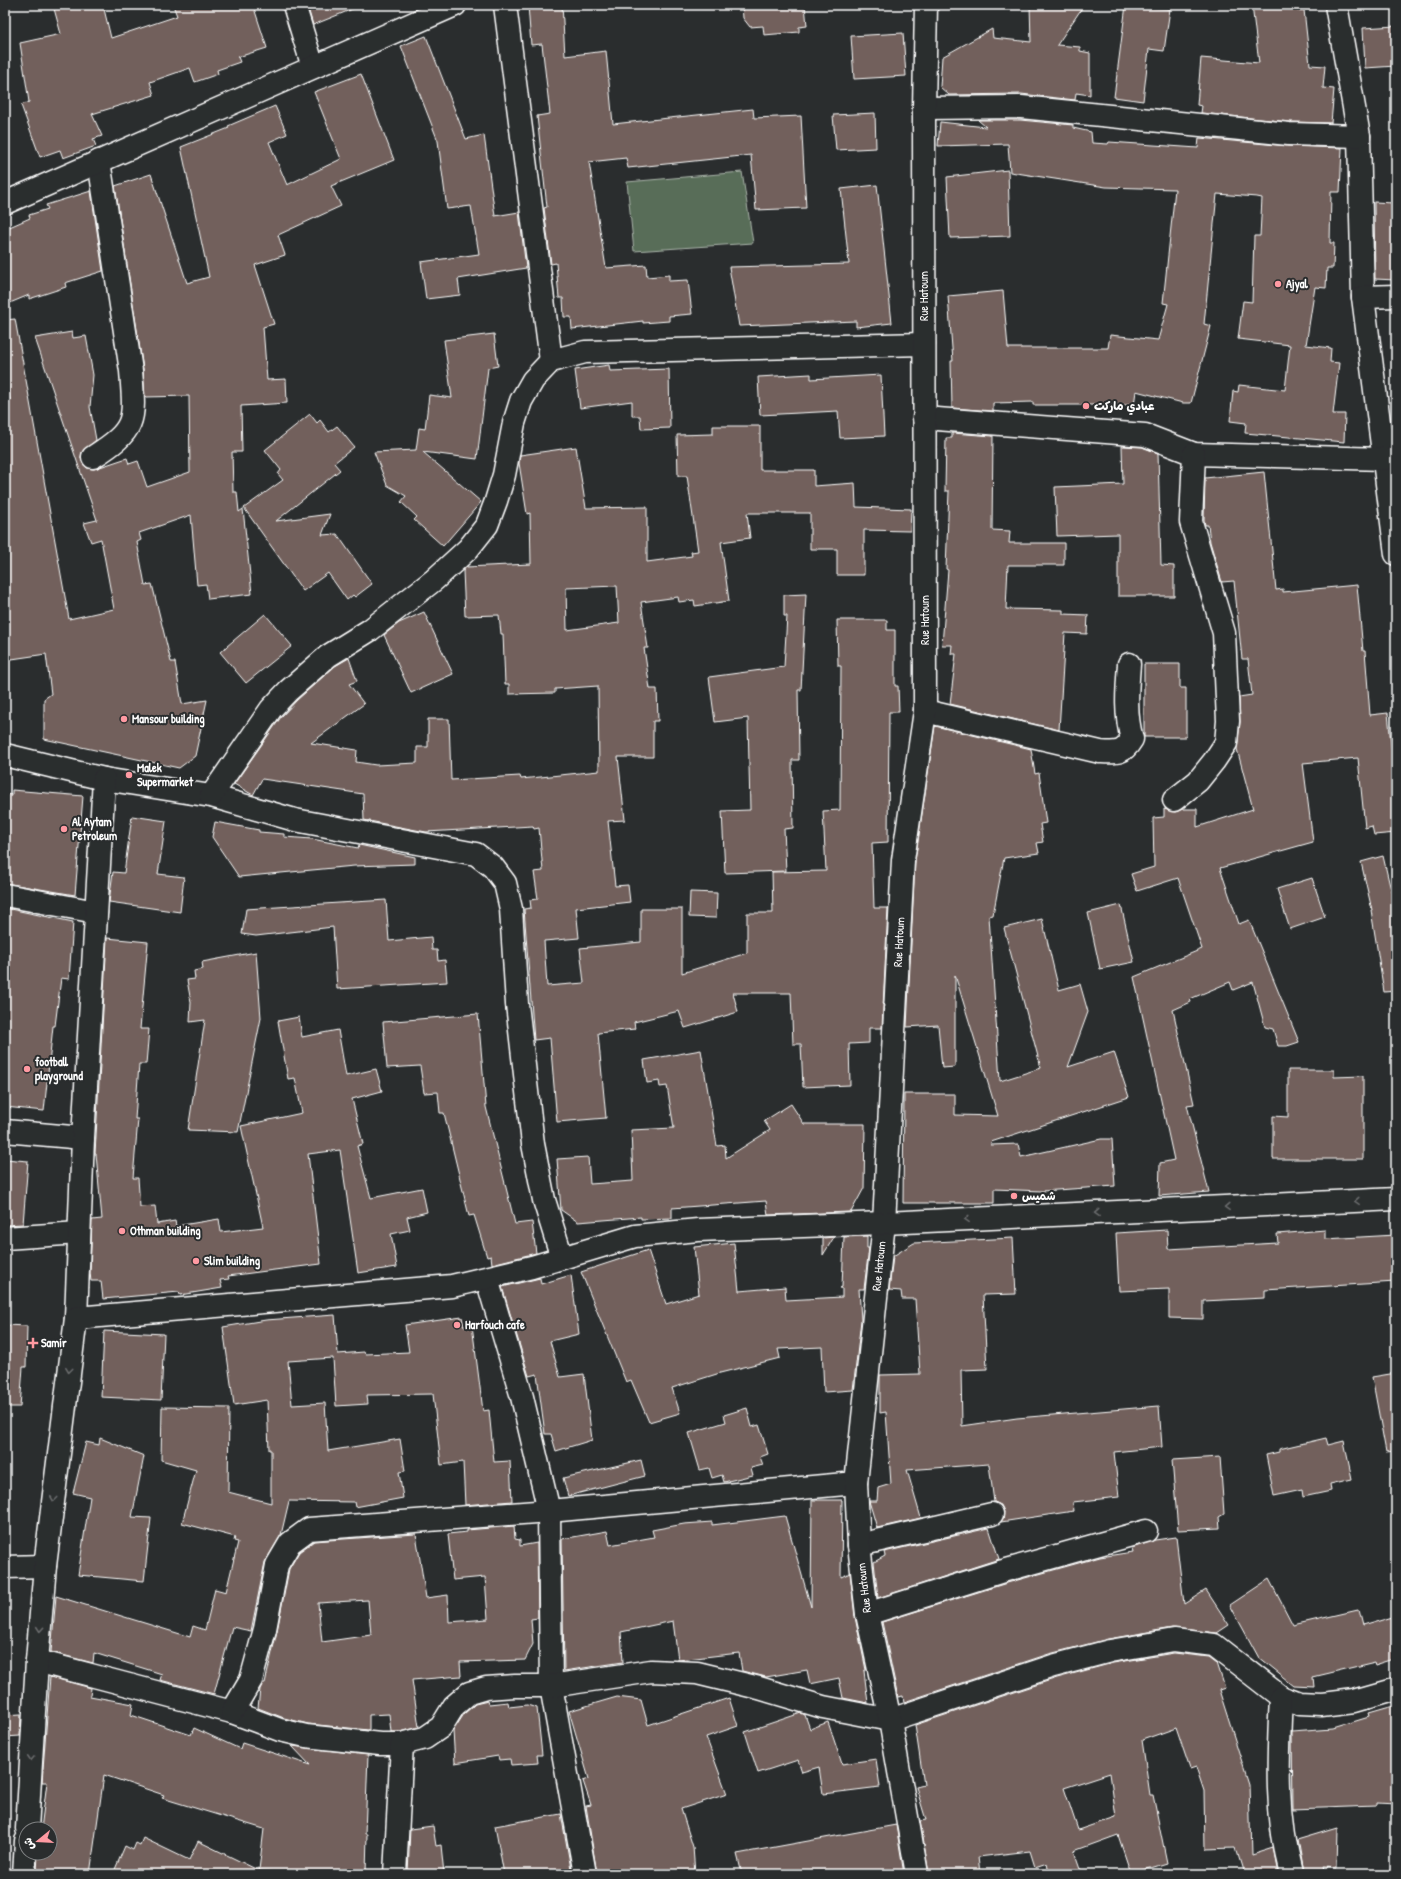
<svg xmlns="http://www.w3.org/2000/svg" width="1401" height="1879" viewBox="0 0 1401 1879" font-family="'Patrick Hand','Playpen Sans Arabic',sans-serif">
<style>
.green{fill:#596d59;stroke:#acb6ac}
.building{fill:#72615b;stroke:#fff;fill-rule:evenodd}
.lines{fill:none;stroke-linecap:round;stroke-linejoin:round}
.minor-casing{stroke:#fff;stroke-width:25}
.tertiary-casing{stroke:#fff;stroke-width:25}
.minor{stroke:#2a2d2e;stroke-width:22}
.tertiary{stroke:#2a2d2e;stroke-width:22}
.oneway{stroke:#6a6c6d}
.poi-dot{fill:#ff9aa2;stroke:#2a2d2e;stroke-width:1.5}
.labels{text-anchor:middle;stroke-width:4;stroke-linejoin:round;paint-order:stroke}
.poi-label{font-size:12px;font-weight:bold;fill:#fff;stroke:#2a2d2e;text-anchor:start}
.street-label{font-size:12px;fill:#fff;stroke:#2a2d2e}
</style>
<rect width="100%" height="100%" fill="#2a2d2e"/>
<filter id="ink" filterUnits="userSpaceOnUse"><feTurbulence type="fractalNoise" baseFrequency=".025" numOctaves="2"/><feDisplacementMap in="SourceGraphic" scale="8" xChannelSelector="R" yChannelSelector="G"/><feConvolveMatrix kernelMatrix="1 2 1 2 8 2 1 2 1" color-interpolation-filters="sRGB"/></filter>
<g filter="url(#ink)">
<polygon class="green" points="742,172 753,243 634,251 627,182"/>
<g class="building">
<polygon points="53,5 103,5 111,38 177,16 173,5 253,5 267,48 238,57 240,62 217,70 218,74 195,82 190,68 150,82 154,95 92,114 102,136 93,139 96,146 63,158 60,150 40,157 21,105 29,102 20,43 61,34"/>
<polygon points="307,5 360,5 360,6 313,25"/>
<polygon points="528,5 562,5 565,56 606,51 613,124 753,109 754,118 801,116 806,208 756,210 751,155 628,168 626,158 589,162 606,268 646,265 647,277 669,275 669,281 688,280 692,314 669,316 669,321 643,323 643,321 572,329 571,317 564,317 563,298 559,298 556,263 551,264 544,208 547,207 537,116 550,114 542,44 531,45"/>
<polygon points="742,5 805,5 807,26 799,27 799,32 764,35 763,26 750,27 743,18"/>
<polygon points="1030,5 1084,5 1057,45 1080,47 1080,51 1090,53 1090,95 1076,93 1075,100 1021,94 949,95 940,87 942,57 992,29 993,38 1031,42"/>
<polygon points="1126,5 1170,9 1164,51 1149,49 1143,101 1114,97"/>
<polygon points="1252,5 1296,5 1297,11 1304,10 1310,65 1325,66 1323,88 1334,89 1331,123 1290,122 1201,113 1202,106 1197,105 1201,58 1259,63"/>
<polygon points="1396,26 1396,66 1365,68 1363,28"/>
<polygon points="903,33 906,76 854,79 851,36"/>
<polygon points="426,36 466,139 484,135 495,216 519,212 526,268 458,279 460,295 426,299 421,262 479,254 471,206 447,209 438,141 401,46"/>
<polygon points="361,74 394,160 331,186 341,206 278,235 285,255 255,265 274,324 263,327 267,380 286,379 287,403 241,406 242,452 232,452 233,492 237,492 239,512 243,509 252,594 208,599 206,584 197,585 191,515 139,533 141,540 137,542 145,585 152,584 171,662 175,662 182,704 207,700 195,756 179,768 44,739 44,699 51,694 46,654 5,660 5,401 10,400 5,369 5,320 15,319 69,619 114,609 101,539 91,542 84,523 97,520 35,338 72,332 73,338 86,336 93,375 90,407 96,440 82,452 81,458 83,464 87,468 94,469 127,458 129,464 138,461 147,487 190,472 189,396 145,397 143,369 115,186 151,174 187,283 209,277 181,147 229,128 228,126 275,106 287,134 269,142 287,185 341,159 314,92"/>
<polygon points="875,113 876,148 836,150 833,115"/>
<polygon points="978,120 1020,120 1073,125 1073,128 1091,132 1092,143 1108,144 1109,142 1198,148 1199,138 1288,146 1342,148 1340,192 1331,192 1330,243 1334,243 1333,268 1327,268 1326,288 1315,287 1306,345 1331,348 1330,362 1339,363 1333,414 1345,414 1344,442 1245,433 1246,423 1230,421 1233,391 1238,392 1239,385 1285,390 1290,345 1238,339 1243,301 1252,302 1254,236 1260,236 1262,198 1257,197 1217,194 1204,324 1211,326 1191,403 1183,403 1136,391 1134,405 1033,405 1033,402 993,403 993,411 952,408 951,361 953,361 948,296 1003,291 1008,348 1108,348 1110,335 1158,340 1168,304 1163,303 1175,189 1106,187 1010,172 1008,144 938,146 940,122 986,127"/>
<polygon points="1008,170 1010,236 950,238 947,177"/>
<polygon points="877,185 892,323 856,327 856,321 739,326 729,267 849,264 841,189"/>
<polygon points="91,191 103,271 65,283 66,287 29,299 29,295 5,305 5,229 30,218 29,215 48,209 46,205"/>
<polygon points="1374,202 1394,203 1393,226 1396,226 1396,280 1375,279"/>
<polygon points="494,334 498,366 488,368 477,459 423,452 481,502 443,546 414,520 417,517 401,502 406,496 387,485 374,452 416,450 419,428 425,429 429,395 452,398 444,340"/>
<polygon points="609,365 610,371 669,369 670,428 641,429 640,416 632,416 632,401 580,408 575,370"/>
<polygon points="811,374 811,379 881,375 884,436 840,438 838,411 760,415 758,377"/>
<polygon points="310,414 317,423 320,420 329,432 337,426 354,447 334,463 340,470 276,521 330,514 322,535 337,534 372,584 355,597 353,595 347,600 328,573 303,591 244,508 283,480 278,474 281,470 265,450"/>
<path d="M713 426H760V470H814V486L855 483 856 507 911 509 910 531 864 530V575H837V549H810V513H747L750 538 721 542 729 601 695 606 694 600 679 602 678 597 641 602 648 648H644L650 689H657L658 721H653V757H618L625 820 608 821 615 886 628 885 630 902 576 908 579 938 544 941 547 986 584 983 580 948 641 942V909H682V973L747 953V913H773L772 872 826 871 823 811 840 810 841 666H838L837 620H887V630H895V686H898L899 712H889L888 842 872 843 874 908H888L882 1028H869V1043L849 1044 850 1085 803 1087 801 1044H793L791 993H733L738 1012 685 1028 679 1011 634 1022 635 1029 598 1033 606 1118 557 1122 550 1038 534 1040 524 909 531 908 530 900 538 899 534 872 543 871 539 828 534 829 533 826 426 832 364 820 363 794 262 779 253 795 234 784 281 717 297 700 335 666 349 658 357 681 349 684 364 704 311 743 357 750 356 762 376 765 417 763V747H428V719H449L451 780 520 776 521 779 599 771 598 686 555 689V693L509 694V684H505L503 634H501L499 615 465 616 463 571 466 567 531 564 530 513 527 514 519 463 520 455 576 447 586 508 647 507V562L692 556 691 552 698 551 687 476H678L677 435 713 434ZM617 586 619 623 567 630 566 588Z"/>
<polygon points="952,433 993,436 992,530 1010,531 1009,543 1064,543 1064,565 1008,565 1006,609 1063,610 1063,614 1088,615 1087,634 1065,633 1059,730 950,704 956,654 951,654 952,645 942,645 948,570 946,569 949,491 945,491 946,438 952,438"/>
<polygon points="1122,446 1142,447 1158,453 1161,565 1174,566 1174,596 1118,596 1118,534 1057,536 1055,487 1123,484"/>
<polygon points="1264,472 1276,590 1283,589 1283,592 1357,585 1363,651 1365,651 1370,715 1388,713 1393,764 1396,764 1396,833 1374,835 1372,826 1365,828 1358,758 1303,763 1313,842 1220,868 1239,924 1249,920 1299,1042 1287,1046 1278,1046 1273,1029 1265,1027 1253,982 1233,990 1230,982 1190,999 1191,1002 1173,1010 1194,1104 1187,1105 1209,1192 1159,1196 1160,1163 1174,1160 1134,977 1202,949 1178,878 1137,891 1131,874 1154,867 1153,818 1164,817 1164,809 1175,812 1183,809 1197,809 1197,827 1253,809 1237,749 1240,722 1239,697 1252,695 1248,659 1242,659 1234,581 1222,582 1210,542 1208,525 1205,525 1204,520 1205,478"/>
<polygon points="806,594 801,690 798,690 799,760 792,760 793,828 784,829 786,871 725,873 722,811 750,810 748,718 715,722 709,677 784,667 787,616 784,616 784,595"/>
<polygon points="424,612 453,674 411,693 384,635 399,623"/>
<polygon points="265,614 292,646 246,683 220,652"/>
<polygon points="1144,664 1180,664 1180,688 1186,688 1186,737 1144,737"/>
<polygon points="935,726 1031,749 1035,774 1039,773 1046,823 1040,824 1043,842 1037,843 1039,853 1004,858 993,915 989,916 1000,1081 1041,1068 1004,928 1042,919 1059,990 1080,984 1088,1012 1068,1067 1114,1052 1129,1097 991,1142 991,1145 1018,1144 1021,1157 1101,1139 1112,1139 1115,1186 1042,1191 994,1189 994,1203 903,1203 904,1094 955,1094 955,1115 998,1116 955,975 955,1067 942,1068 938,1025 907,1027 915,861"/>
<polygon points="12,790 83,796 75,895 5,883 5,794 12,795"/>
<polygon points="132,816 166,821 158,874 184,877 180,912 109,902 113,872 124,873"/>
<polygon points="215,822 259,830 259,832 284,834 284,837 312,839 358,848 359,845 415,857 415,864 354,866 239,877 212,837"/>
<polygon points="1383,856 1396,912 1396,991 1384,992 1371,910 1372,910 1361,862"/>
<polygon points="1312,878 1325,917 1290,929 1277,889"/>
<polygon points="690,892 717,893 716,918 689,917"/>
<polygon points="386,900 389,941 431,937 432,950 437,950 438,961 445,960 447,982 337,989 333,927 256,936 242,934 246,909"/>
<polygon points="1121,905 1134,962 1100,969 1088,913"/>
<polygon points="5,908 73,922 69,979 61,978 55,1026 53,1026 44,1111 5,1107 5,1017 10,973 5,973"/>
<polygon points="107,938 148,942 140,1029 149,1029 146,1064 139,1064 135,1119 138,1119 133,1178 138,1178 140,1207 155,1206 157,1224 175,1221 176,1226 219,1219 221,1232 263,1227 241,1126 302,1113 295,1078 288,1079 278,1021 299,1017 302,1037 338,1030 346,1076 376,1069 382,1091 352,1099 363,1144 357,1146 371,1198 422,1188 427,1212 407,1217 410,1230 391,1234 397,1267 358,1273 340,1150 308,1154 321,1264 228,1276 229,1279 220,1280 222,1288 180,1295 179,1292 103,1299 101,1281 91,1281 90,1273 92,1220 102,1219 96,1154 95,1154"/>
<polygon points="256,952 261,1018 238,1132 188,1130 205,1020 190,1022 191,1002 187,980 195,979 194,971 203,969 202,962"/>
<polygon points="478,1014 486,1107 515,1224 532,1222 536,1253 492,1264 491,1256 487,1257 474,1215 469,1216 444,1113 440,1113 438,1092 424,1093 420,1066 387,1068 383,1022"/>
<polygon points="701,1050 717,1146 725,1145 726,1158 770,1130 764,1121 791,1104 804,1124 865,1124 864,1188 851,1212 768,1215 766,1201 672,1208 672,1218 641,1219 641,1217 578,1222 561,1210 557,1159 588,1157 590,1184 633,1181 631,1130 674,1128 667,1086 660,1087 659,1081 647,1083 644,1060"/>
<polygon points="1288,1070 1334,1070 1334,1077 1363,1076 1363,1159 1273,1159 1273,1116 1288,1117"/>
<polygon points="5,1159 28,1161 23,1224 5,1225"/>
<polygon points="1167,1230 1168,1249 1278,1243 1277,1234 1325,1230 1325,1239 1396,1235 1396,1282 1265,1290 1265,1298 1203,1301 1203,1319 1169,1318 1169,1289 1119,1291 1116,1233"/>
<polygon points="867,1236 867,1248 869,1248 864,1289 859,1289 861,1320 853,1390 824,1392 822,1347 778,1349 780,1358 720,1373 672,1388 680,1413 649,1422 631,1380 626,1382 581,1272 648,1250 666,1304 699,1294 694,1247 734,1243 739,1291 785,1287 786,1300 842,1297 842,1288 840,1288 842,1287 844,1237"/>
<polygon points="834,1237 823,1255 823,1238"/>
<polygon points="1013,1238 1016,1294 983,1295 987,1369 961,1370 962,1426 1017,1418 1159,1406 1162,1447 1114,1452 1119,1497 1073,1502 1074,1511 1001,1522 1004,1512 1001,1505 994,1502 989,1464 907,1470 921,1518 877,1528 869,1501 877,1501 878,1488 891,1484 886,1412 880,1413 880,1375 920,1374 915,1299 902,1299 901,1291 889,1290 893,1256 914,1243"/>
<polygon points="571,1275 579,1334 550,1341 560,1377 584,1374 592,1440 556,1451 551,1434 545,1434 537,1374 529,1376 502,1287 540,1278 541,1284"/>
<polygon points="335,1315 338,1354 364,1352 365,1354 409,1352 405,1325 462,1317 464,1326 472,1325 483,1411 489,1410 494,1462 510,1461 512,1501 465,1505 463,1462 441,1465 433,1394 367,1395 368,1404 336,1406 333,1358 288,1361 292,1405 325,1403 328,1451 400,1439 405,1471 399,1472 403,1498 355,1507 354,1502 289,1501 281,1535 265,1562 251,1631 232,1627 214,1694 160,1680 162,1674 94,1653 93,1663 51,1652 56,1596 190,1637 193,1626 205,1630 215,1589 226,1592 238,1542 234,1541 235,1537 182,1523 196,1470 161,1460 162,1407 229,1408 228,1492 271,1503 271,1450 269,1450 267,1400 234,1405 223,1327 266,1320"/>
<polygon points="5,1325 27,1326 26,1367 23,1367 20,1407 5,1407"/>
<polygon points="104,1331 164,1334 161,1400 101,1397"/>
<polygon points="1396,1373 1396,1451 1386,1452 1372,1377"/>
<polygon points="747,1408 752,1427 759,1425 768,1454 760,1457 763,1465 751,1468 753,1475 724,1482 722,1475 712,1478 709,1468 700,1470 689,1433 726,1422 724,1415"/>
<polygon points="100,1438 144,1456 132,1517 151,1518 144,1581 78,1575 90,1497 73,1493 86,1442 99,1445"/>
<polygon points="1326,1438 1328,1445 1344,1441 1352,1479 1330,1484 1331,1491 1303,1497 1302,1490 1274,1496 1266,1455 1279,1452 1279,1449"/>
<polygon points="1220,1457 1224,1514 1219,1517 1220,1528 1178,1530 1172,1460"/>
<polygon points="641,1460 645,1476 568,1496 563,1478"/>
<polygon points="812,1500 842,1500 841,1577 850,1573 855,1617 866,1670 864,1671 868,1703 843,1698 839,1678 810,1684 807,1670 766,1677 742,1671 739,1653 678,1660 673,1621 621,1632 623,1662 564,1671 562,1539 607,1531 610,1545 654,1537 652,1530 684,1524 712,1522 712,1525 785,1516 811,1607"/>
<path d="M514 1526 515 1539 520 1540V1546L537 1543 538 1618 531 1619 533 1644 525 1660 460 1662 461 1676 412 1680 419 1727 400 1732H391L389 1714 369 1715V1730L308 1724 284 1718 258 1708 260 1689 263 1683H265L277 1631 289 1569 299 1552 314 1541 416 1534 426 1598 448 1595 449 1622 488 1619 485 1577 453 1580 448 1534 467 1532V1530ZM368 1600 371 1635 322 1642 318 1603Z"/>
<polygon points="989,1528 999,1559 878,1598 874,1562 885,1556 884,1552"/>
<polygon points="1176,1537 1184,1604 1206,1590 1229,1625 1217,1633 1172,1628 1108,1639 1049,1654 904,1702 903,1696 898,1697 882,1622 1007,1583 1100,1557 1133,1552 1132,1548 1155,1540"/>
<polygon points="1269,1579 1293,1625 1358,1610 1362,1626 1396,1616 1396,1659 1377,1665 1376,1662 1313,1677 1314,1687 1294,1686 1259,1658 1230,1605"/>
<path d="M1174 1653 1209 1657 1217 1663 1225 1688 1219 1690 1249 1784 1251 1855 1273 1848 1278 1874H1243L1235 1848 1205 1849 1204 1791 1196 1767 1190 1769 1176 1728 1142 1740 1150 1795H1153L1167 1863 1131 1874 1118 1835 1074 1851 1082 1874H1049L1047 1863 1035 1867 1030 1851 978 1857 980 1874H929L920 1821 926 1820 916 1787 924 1785 915 1725 1057 1678 1113 1663ZM1110 1773 1116 1817 1078 1830 1064 1788Z"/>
<polygon points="50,1677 91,1688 90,1696 133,1704 131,1715 191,1735 194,1728 240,1749 242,1743 310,1765 292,1746 368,1755 365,1834 367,1834 366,1874 293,1874 259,1870 264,1829 162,1798 164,1795 104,1775 90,1874 37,1874 38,1853 50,1853 50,1829 41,1829 47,1782 42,1782"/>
<polygon points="617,1697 641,1700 648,1725 729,1698 738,1726 706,1737 727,1794 681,1809 693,1847 695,1874 597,1874 586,1806 591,1805 583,1781 589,1779 569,1711"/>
<polygon points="488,1701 489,1704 508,1702 509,1707 527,1705 537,1708 542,1755 537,1755 538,1763 511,1765 510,1759 499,1760 498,1756 455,1763 453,1731 464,1714 475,1704"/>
<polygon points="1396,1706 1396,1804 1377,1803 1377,1806 1293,1809 1292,1731 1333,1728 1369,1717 1368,1714"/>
<polygon points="801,1713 805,1715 810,1729 828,1722 842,1764 876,1759 880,1787 823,1794 819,1767 802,1772 798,1760 758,1773 745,1732"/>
<polygon points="21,1714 20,1736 5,1737 5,1715"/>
<polygon points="561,1814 572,1874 504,1874 495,1826"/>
<polygon points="896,1825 904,1874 742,1874 737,1854"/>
<polygon points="433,1826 436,1846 441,1845 444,1874 408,1874 410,1829"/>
<polygon points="1337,1828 1336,1869 1322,1868 1324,1874 1303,1874 1297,1840"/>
<polygon points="143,1838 189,1860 198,1841 266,1874 113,1874 125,1846 133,1850 136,1843 140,1845"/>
</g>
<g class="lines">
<defs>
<g id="minor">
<polyline points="294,5 313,67"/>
<polyline points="505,5 551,361"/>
<polyline points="1336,5 1359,136 1363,297 1396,554"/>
<polyline points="924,108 1021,107 1289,134 1359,136"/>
<polyline points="1363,297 1396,296"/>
<polyline points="924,418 1145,435 1194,454 1384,459"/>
<path d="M93 457C137 429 135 421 131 371L99 161"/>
<path d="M925 711 1100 752C1117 753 1123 754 1132 739 1125 715 1127 690 1129 664"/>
<polyline points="5,755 104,779 211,796 295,820 476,854 493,867 505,883 511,909 517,1004 533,1144 544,1200 562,1258"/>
<polyline points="211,796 271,709 288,691 328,656 370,630 434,580 468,549 487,525 496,501 504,475 514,423 521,401 533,380 551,361 585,352 924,344"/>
<polyline points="1174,800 1198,781 1214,761 1226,743 1228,721 1224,633 1191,522 1194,454"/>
<polyline points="5,895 96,912"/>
<polyline points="5,1131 83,1138"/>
<polyline points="5,1238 79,1233"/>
<polyline points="487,1279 522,1397 549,1511 551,1686 585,1874"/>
<polyline points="76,1318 83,1138 104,779"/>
<polyline points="859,1545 992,1514"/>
<polyline points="5,1567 45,1566"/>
<polyline points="867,1614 1003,1571 1146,1531"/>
<polyline points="37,1661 232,1712 280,1730 306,1736 380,1744 402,1744 425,1738 441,1727 454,1706 469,1693 486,1688 515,1686 551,1686 651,1671 697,1673 759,1688 823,1707 890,1720 1053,1666 1110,1651 1174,1640 1214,1645 1281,1697 1300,1704 1321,1705 1354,1701 1396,1689"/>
<path d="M1281 1697C1278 1759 1275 1813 1291 1874"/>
<polyline points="232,1712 251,1680 265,1629 277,1565 290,1543 309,1529 549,1511 856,1483"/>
<polyline points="395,1874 402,1744"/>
<polyline points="917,1874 890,1720 867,1614 859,1545 856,1483 884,1223 903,860 925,711 924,108 926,5"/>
</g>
<g id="tertiary">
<polyline points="5,203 455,5"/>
<polyline points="27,1829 37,1661 45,1566 76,1318 452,1286 532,1267 635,1236 698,1230 884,1223 1396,1199"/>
<polyline points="24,1874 26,1841"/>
</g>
</defs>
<use href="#minor" class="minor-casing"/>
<use href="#tertiary" class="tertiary-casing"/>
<use href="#minor" class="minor"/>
<use href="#tertiary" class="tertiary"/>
</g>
<defs><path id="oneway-chevron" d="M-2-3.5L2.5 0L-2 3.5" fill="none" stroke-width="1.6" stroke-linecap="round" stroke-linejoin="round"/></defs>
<g class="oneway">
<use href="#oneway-chevron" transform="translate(1357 1201) rotate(177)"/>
<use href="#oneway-chevron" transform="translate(1227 1207) rotate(177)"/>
<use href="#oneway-chevron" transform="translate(1097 1213) rotate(177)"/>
<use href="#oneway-chevron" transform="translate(967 1219) rotate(177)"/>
<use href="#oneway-chevron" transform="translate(69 1370) rotate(97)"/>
<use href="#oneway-chevron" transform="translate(54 1499) rotate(97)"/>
<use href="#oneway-chevron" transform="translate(40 1629) rotate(95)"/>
<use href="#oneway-chevron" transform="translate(31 1758) rotate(93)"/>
</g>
</g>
<g class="poi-dot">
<circle cx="1278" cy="284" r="4"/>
<circle cx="1086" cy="406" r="4"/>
<circle cx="124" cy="719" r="4"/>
<circle cx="129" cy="775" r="4"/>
<circle cx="64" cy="829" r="4"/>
<circle cx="27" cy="1069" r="4"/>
<circle cx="1014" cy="1196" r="4"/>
<circle cx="122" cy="1231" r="4"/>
<circle cx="196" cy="1261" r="4"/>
<circle cx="457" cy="1325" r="4"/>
<path d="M31 1337h4v4h4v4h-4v4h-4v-4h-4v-4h4z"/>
</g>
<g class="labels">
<g class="poi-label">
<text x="1286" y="288">Ajyal</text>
<text x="1094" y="410">عبادي ماركت</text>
<text x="132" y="723">Mansour building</text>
<text x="137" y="772">Malek<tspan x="137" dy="14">Supermarket</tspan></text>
<text x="72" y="826">Al Aytam<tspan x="72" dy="14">Petroleum</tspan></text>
<text x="35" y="1066">football<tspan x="35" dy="14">playground</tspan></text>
<text x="1022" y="1200">شميس</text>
<text x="130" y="1235">Othman building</text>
<text x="204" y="1265">Slim building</text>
<text x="465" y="1329">Harfouch cafe</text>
<text x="41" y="1347">Samir</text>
</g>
<g class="street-label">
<text transform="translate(924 296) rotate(-90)" y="4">Rue Hatoum</text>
<text transform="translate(925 620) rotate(-90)" y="4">Rue Hatoum</text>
<text transform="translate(899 942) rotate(-87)" y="4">Rue Hatoum</text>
<text transform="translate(879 1266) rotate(-84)" y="4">Rue Hatoum</text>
<text transform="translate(864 1588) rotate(-97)" y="4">Rue Hatoum</text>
</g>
</g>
<rect width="1401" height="1879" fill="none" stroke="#2a2d2e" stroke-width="20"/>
<rect x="10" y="10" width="1381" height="1859" fill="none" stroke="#fff" stroke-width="1.5" filter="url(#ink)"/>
<g transform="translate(38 1841) rotate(252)"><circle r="19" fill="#2a2d2e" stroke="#7f8182"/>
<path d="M0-3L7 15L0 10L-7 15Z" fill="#ff9aa2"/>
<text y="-6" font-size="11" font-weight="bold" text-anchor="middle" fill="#ffffff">ش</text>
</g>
</svg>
